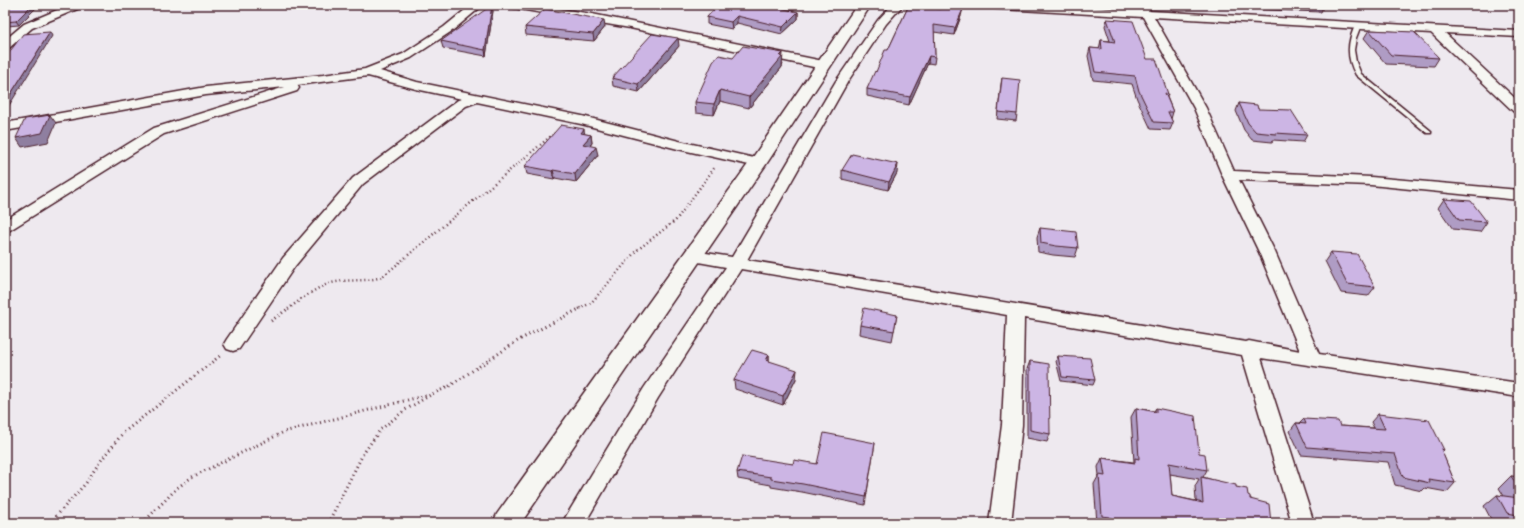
<svg xmlns="http://www.w3.org/2000/svg" width="1524" height="528" viewBox="0 0 1524 528" font-family="'Indie Flower',sans-serif">
<style>
.lines{fill:none;stroke-linecap:round;stroke-linejoin:round}
.service-casing{stroke:#4a1f2b;stroke-width:3}
.minor-casing{stroke:#4a1f2b;stroke-width:3}
.tertiary-casing{stroke:#4a1f2b;stroke-width:3}
.path-far2{stroke:#4a1f2b;stroke-width:2;stroke-dasharray:0.5 2;stroke-linecap:butt}
.path-far1{stroke:#4a1f2b;stroke-width:2.5;stroke-dasharray:1 3;stroke-linecap:butt}
.path{stroke:#4a1f2b;stroke-width:3;stroke-dasharray:1 3.5;stroke-linecap:butt}
.service{fill:#f6f6f2;fill-rule:evenodd}
.minor{fill:#f6f6f2;fill-rule:evenodd}
.tertiary{fill:#f6f6f2;fill-rule:evenodd}
.wall{fill:#af9cc4;stroke:#4a1f2b;fill-rule:evenodd}
.shaded-wall{fill:#8f7fa0;stroke:#4a1f2b}
.building{fill:#ccb5e4;stroke:#4a1f2b}
</style>
<rect width="100%" height="100%" fill="#eee9ef"/>
<filter id="ink" filterUnits="userSpaceOnUse"><feTurbulence type="fractalNoise" baseFrequency=".025" numOctaves="2"/><feDisplacementMap in="SourceGraphic" scale="8" xChannelSelector="R" yChannelSelector="G"/><feConvolveMatrix kernelMatrix="1 2 1 2 8 2 1 2 1" color-interpolation-filters="sRGB"/></filter>
<g filter="url(#ink)">
<g class="lines">
<defs>
<path id="service" d="M1356 24 1361 25 1356 38 1354 50 1356 62 1361 74 1431 131V133H1427L1356 75C1346 58 1347 41 1356 24Z"/>
<g id="minor">
<polygon points="69,5 83,5 82,7 32,28 9,48 5,49 5,40 24,24"/>
<polygon points="471,5 483,5 452,31 411,58 380,71 417,82 582,116 679,141 763,160 765,163 763,166 758,167 678,149 581,124 477,102 466,106 363,184 295,266 239,349 233,351 227,349 224,344 227,339 283,258 353,178 458,100 462,99 416,89 368,76 297,85 299,88 297,91 164,134 10,230 5,232 5,220 154,128 285,87 206,95 5,131 5,123 206,87 323,75 365,69 403,54 444,27"/>
<polygon points="509,5 536,5 592,14 823,61 827,62 829,65 827,68 823,69 630,28 514,8"/>
<polygon points="892,5 903,5 886,24 848,81 747,260 1246,342 1249,341 1300,351 1259,252 1222,175 1194,108 1143,17 985,8 980,5 1044,5 1139,10 1137,5 1147,5 1150,11 1519,31 1519,37 1445,33 1519,102 1519,113 1514,112 1431,33 1154,17 1206,108 1234,171 1371,177 1519,190 1519,200 1371,185 1239,180 1275,252 1319,354 1519,383 1519,397 1261,358 1314,523 1292,523 1242,355 1024,318 1022,425 1011,523 989,523 1002,425 1007,315 741,269 658,398 585,523 562,523 644,388 726,267 687,260 685,256 687,252 693,251 732,257 836,81 878,20"/>
</g>
<polygon id="tertiary" points="857,5 871,5 767,163 521,523 493,523 497,514 751,160"/>
</defs>
<use href="#service" class="service-casing"/>
<use href="#minor" class="minor-casing"/>
<use href="#tertiary" class="tertiary-casing"/>
<g class="path-far2">
<polyline points="626,11 634,5"/>
<polyline points="550,137 555,132"/>
</g>
<g class="path-far1">
<path d="M288 309C302 299 318 285 336 282 351 279 367 282 382 277L551 136"/>
<polyline points="579,309 591,303 636,251 676,220 715,167"/>
</g>
<g class="path">
<polyline points="271,321 289,308"/>
<polyline points="50,523 86,483 99,463 123,433 221,355"/>
<polyline points="143,523 177,488 192,477 284,432 427,395"/>
<polyline points="328,523 363,454 380,430 405,410 432,394 448,387 519,340 581,308"/>
</g>
<use href="#service" class="service"/>
<use href="#minor" class="minor"/>
<use href="#tertiary" class="tertiary"/>
</g>
<g class="wall">
<polygon points="39,5 19,25 7,26 5,23 5,15"/>
<polygon points="909,5 961,16 954,35 934,32 935,57 934,64 928,63 909,105 867,96 867,89 888,50"/>
<polygon points="1227,5 1324,5 1321,12 1250,9 1244,7"/>
<polygon points="784,9 798,12 798,19 782,34 737,23 732,29 707,24 707,17"/>
<polygon points="493,11 486,56 443,48 441,41"/>
<polygon points="1107,19 1147,59 1168,94 1167,97 1173,112 1171,119 1173,123 1170,130 1151,129 1137,99 1132,84 1093,80 1088,56 1090,48 1099,49 1101,40 1110,41 1105,26"/>
<polygon points="525,27 605,27 594,41 526,35"/>
<polygon points="1369,30 1439,58 1434,66 1386,64 1364,38"/>
<polygon points="679,46 639,92 613,86 612,78"/>
<polygon points="733,58 783,64 782,67 749,108 720,101 714,115 696,113 695,102"/>
<polygon points="1002,78 1017,114 1016,121 997,119 1001,84"/>
<polygon points="1239,103 1258,109 1307,135 1303,142 1273,140 1272,142 1252,140 1244,130 1236,111"/>
<polygon points="585,134 591,135 592,143 590,146 598,155 576,182 555,178 554,179 527,174 525,166"/>
<polygon points="842,170 897,173 888,190 842,179"/>
<polygon points="1444,199 1487,222 1480,232 1453,229 1438,208"/>
<polygon points="1040,228 1078,248 1075,257 1053,255 1038,252 1037,237"/>
<polygon points="1331,252 1375,287 1368,296 1341,293 1325,261"/>
<polygon points="897,315 892,341 859,334 860,325"/>
<polygon points="769,355 769,361 796,379 783,405 735,389 734,380"/>
<polygon points="1058,356 1095,380 1093,385 1061,381 1056,361"/>
<polygon points="1030,361 1050,434 1047,442 1027,438 1027,369"/>
<path d="M1136 408 1154 411 1156 408 1199 453 1207 470 1203 477 1236 487 1248 495 1271 523H1097L1094 484 1099 475 1098 467 1102 458 1133 462H1134L1131 417ZM1170 474 1199 479 1195 486 1196 501 1172 496Z"/>
<polygon points="1378,414 1444,450 1442,452 1455,483 1447,492 1425,488 1422,491 1395,485 1388,462 1301,455 1290,431 1296,423 1300,423 1304,419 1340,426 1374,428 1371,422"/>
<polygon points="875,443 865,505 802,492 771,487 771,485 738,479 737,472 793,464 817,464"/>
<polygon points="1511,476 1519,477 1519,523 1493,523 1484,506 1497,495 1504,496 1499,488"/>
</g>
<g class="shaded-wall">
<polygon points="32,5 39,5 19,25 16,21"/>
<polygon points="492,5 493,11 486,56 485,50"/>
<polygon points="782,5 786,5 779,15 780,8"/>
<polygon points="964,5 961,16 954,35 955,28"/>
<polygon points="798,12 798,19 782,34 783,27"/>
<polygon points="737,16 737,23 732,29 731,22"/>
<polygon points="604,20 605,27 594,41 593,34"/>
<polygon points="50,32 52,36 5,112 5,103"/>
<polygon points="678,38 679,46 639,92 638,84"/>
<polygon points="783,53 782,67 749,108 749,97"/>
<polygon points="929,56 928,63 909,105 910,97"/>
<polygon points="720,90 720,101 714,115 714,104"/>
<polygon points="50,115 56,123 48,142 22,147 16,138"/>
<polygon points="584,129 585,137 581,133"/>
<polygon points="591,135 592,143 584,152 583,144"/>
<polygon points="596,147 598,155 576,182 575,174"/>
<polygon points="898,164 897,173 888,190 889,182"/>
<polygon points="553,170 555,178 554,179 552,171"/>
<polygon points="769,355 769,364 766,360"/>
<polygon points="797,370 796,379 783,405 783,396"/>
</g>
<g class="building">
<polygon points="6,5 32,5 16,21 5,22"/>
<polygon points="492,5 485,50 441,41"/>
<polygon points="718,5 782,5 780,8 798,12 783,27 737,16 731,22 707,17"/>
<polygon points="909,5 940,9 941,5 963,5 963,9 955,28 934,25 935,57 929,56 910,97 867,89 875,71 876,72 885,50 888,50"/>
<polygon points="545,9 604,20 593,34 525,27"/>
<polygon points="1107,19 1133,21 1147,59 1156,59 1168,94 1165,93 1173,112 1168,112 1173,123 1154,122 1139,91 1135,76 1095,72 1090,48 1102,49 1101,40 1115,42"/>
<polygon points="1369,30 1414,32 1439,58 1391,55"/>
<polygon points="50,32 5,103 5,58 23,34"/>
<polygon points="652,34 678,38 638,84 612,78"/>
<polygon points="743,46 783,53 780,56 782,57 749,97 720,90 714,104 695,102 713,62 719,55 733,58"/>
<polygon points="1002,78 1020,80 1017,114 998,112"/>
<polygon points="1239,103 1257,105 1258,109 1291,110 1307,135 1275,133 1276,134 1256,132 1248,123"/>
<polygon points="50,115 42,133 16,138 25,119"/>
<polygon points="561,125 584,129 581,133 591,135 583,144 596,147 575,174 553,170 552,171 525,166"/>
<polygon points="852,154 898,164 889,182 842,170"/>
<polygon points="1444,199 1471,201 1487,222 1459,220"/>
<polygon points="1040,228 1076,232 1078,248 1056,246 1041,243"/>
<polygon points="1331,252 1357,254 1375,287 1347,284"/>
<polygon points="864,308 897,315 894,331 860,325"/>
<polygon points="752,350 769,355 766,360 797,370 783,396 734,380"/>
<polygon points="1058,356 1090,358 1095,380 1062,377"/>
<polygon points="1030,361 1049,364 1050,434 1030,430"/>
<polygon points="1136,408 1156,412 1156,408 1195,416 1199,453 1205,454 1207,470 1169,463 1172,496 1203,503 1201,477 1236,485 1236,487 1247,489 1248,495 1250,496 1250,499 1269,504 1271,523 1111,523 1110,517 1102,516 1099,475 1105,476 1102,458 1135,463 1135,458 1139,459"/>
<polygon points="1378,414 1429,420 1444,450 1441,449 1455,483 1428,479 1430,483 1403,477 1395,454 1307,447 1296,423 1306,424 1304,419 1338,421 1340,426 1385,429"/>
<polygon points="824,433 875,443 866,497 803,484 771,479 771,477 737,472 742,456 793,464 794,460 817,464"/>
<polygon points="1511,476 1519,477 1519,489"/>
<polygon points="1497,495 1519,498 1519,515 1507,513"/>
</g>
</g>
<rect width="1524" height="528" fill="none" stroke="#f6f6f2" stroke-width="20"/>
<rect x="10" y="10" width="1504" height="508" fill="none" stroke="#4a1f2b" stroke-width="1.5" filter="url(#ink)"/>
</svg>
